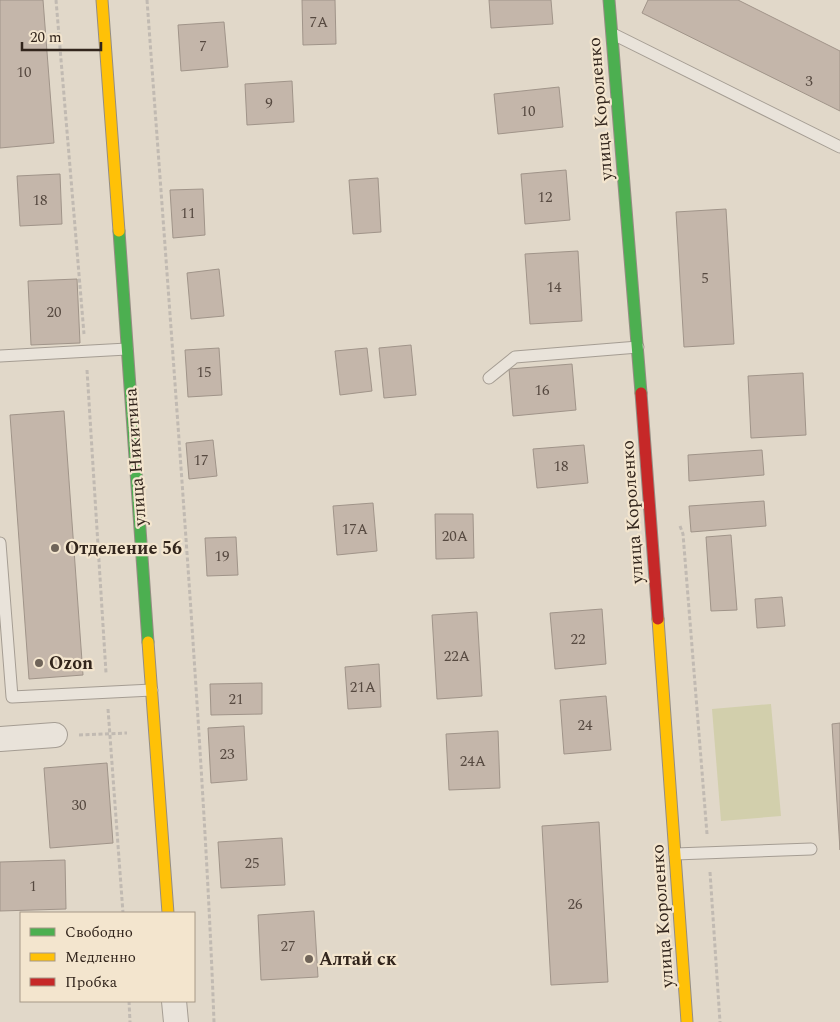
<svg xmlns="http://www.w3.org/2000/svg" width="840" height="1022" viewBox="0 0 840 1022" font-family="Spectral,serif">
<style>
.green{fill:#d2cfac}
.building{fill:#c4b6aa;stroke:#a09489}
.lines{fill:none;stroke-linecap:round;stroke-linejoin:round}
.lane-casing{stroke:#a59d93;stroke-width:13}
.street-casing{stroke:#a59d93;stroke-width:26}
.fast-casing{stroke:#958d83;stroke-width:13}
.slow-casing{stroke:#958d83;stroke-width:13}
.jam-casing{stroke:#958d83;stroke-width:13}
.path{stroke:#c1bab2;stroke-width:3;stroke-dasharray:4 2.5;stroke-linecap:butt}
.lane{stroke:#e9e3da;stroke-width:11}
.street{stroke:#e9e3da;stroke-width:24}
.fast{stroke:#4caf50;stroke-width:11}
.slow{stroke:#ffc107;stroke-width:11}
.jam{stroke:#c62828;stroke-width:11}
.poi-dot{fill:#6f6459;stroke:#f3e5ce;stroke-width:2}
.labels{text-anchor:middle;stroke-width:4.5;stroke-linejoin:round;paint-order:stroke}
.number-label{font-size:15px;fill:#564940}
.street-label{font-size:18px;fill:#32251c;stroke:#f3e5ce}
.poi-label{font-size:18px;font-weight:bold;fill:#32251c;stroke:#f3e5ce;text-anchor:start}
</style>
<rect width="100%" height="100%" fill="#e1d8c9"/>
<polygon class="green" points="771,704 781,816 721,821 712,709"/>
<g class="building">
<polygon points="0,0 43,0 54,143 0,148"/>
<polygon points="302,0 335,0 336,44 303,45"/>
<polygon points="489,0 551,0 553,24 491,28"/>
<polygon points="648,0 738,0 840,51 840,111 642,13"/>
<polygon points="224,22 228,67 181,71 178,25"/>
<polygon points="292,81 294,122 247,125 245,84"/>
<polygon points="559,87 563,127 498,134 494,94"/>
<polygon points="566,170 570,220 525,224 521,174"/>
<polygon points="60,174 62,224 20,226 17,176"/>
<polygon points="378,178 381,232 353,234 349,180"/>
<polygon points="203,189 205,235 173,238 170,190"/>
<polygon points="726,209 734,344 684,347 676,212"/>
<polygon points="578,251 582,321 530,324 525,254"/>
<polygon points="219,269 224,316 191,319 187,273"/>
<polygon points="77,279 80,343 31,345 28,281"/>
<polygon points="411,345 416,395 384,398 379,348"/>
<polygon points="219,348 222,395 188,397 185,350"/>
<polygon points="367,348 372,391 340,395 335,351"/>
<polygon points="572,364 576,410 513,416 509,369"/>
<polygon points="803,373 806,435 751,438 748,376"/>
<polygon points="64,411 83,675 29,679 10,415"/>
<polygon points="213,440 217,476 189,479 186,443"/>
<polygon points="584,445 588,483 537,488 533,449"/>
<polygon points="762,450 764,475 689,481 688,455"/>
<polygon points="764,501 766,526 691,532 689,506"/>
<polygon points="373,503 377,551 337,555 333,506"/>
<polygon points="435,514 473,514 474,558 436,559"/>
<polygon points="731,535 737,610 711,611 706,537"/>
<polygon points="236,537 238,575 207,576 205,538"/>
<polygon points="782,597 785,626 757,628 755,599"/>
<polygon points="602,609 606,664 555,669 550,613"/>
<polygon points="477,612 482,696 437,699 432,615"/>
<polygon points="379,664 381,707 348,709 345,667"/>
<polygon points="262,683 262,714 211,715 210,684"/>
<polygon points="606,696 611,750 564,754 560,700"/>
<polygon points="840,723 840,850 832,724"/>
<polygon points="244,726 247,780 211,783 208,728"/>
<polygon points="498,731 500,788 449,790 446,734"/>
<polygon points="107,763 113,843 50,848 44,768"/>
<polygon points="599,822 608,982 551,985 542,826"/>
<polygon points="282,838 285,885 221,888 218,842"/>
<polygon points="65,860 66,909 0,911 0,862"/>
<polygon points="314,911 318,977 261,980 258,915"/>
</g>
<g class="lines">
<defs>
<g id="lane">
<polyline points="613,34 840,147"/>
<polyline points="0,356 127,349"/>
<polyline points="489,378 515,357 638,347"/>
<polyline points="0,543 12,697 152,690"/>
<polyline points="675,854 811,849"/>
</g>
<g id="street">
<polyline points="0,739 55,735"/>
<polyline points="174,1001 176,1022"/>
</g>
<g id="fast">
<polyline points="609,0 641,393"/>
<polyline points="119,231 148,642"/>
</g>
<g id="slow">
<polyline points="102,0 119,231"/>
<polyline points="658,619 687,1022"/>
<polyline points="148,642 168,913"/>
</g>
<polyline id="jam" points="641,393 658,619"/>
</defs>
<use href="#lane" class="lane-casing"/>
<use href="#street" class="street-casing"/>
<use href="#fast" class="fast-casing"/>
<use href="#slow" class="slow-casing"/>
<use href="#jam" class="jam-casing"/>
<g class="path">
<polyline points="56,0 84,334"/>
<path d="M147 0C162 204 177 407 191 611 200 748 209 885 214 1022"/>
<polyline points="87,370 106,673"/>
<polyline points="680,526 683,534 707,834"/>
<polyline points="108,709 123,913"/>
<polyline points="79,735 127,733"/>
<polyline points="710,872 720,1022"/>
<polyline points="129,1001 130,1022"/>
</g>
<use href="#lane" class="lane"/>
<use href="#street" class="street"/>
<use href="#fast" class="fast"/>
<use href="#slow" class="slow"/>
<use href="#jam" class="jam"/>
</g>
<g class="poi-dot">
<circle cx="55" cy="548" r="5"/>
<circle cx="39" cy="663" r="5"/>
<circle cx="309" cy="959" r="5"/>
</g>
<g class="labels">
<g class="number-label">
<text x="319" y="27">7А</text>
<text x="203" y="51">7</text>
<text x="24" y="77">10</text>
<text x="809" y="86">3</text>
<text x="269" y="108">9</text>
<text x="528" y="116">10</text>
<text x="545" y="202">12</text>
<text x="40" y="205">18</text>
<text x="188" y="218">11</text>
<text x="705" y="283">5</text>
<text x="554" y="292">14</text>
<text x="54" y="317">20</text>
<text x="204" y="377">15</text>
<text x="542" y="395">16</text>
<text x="201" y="465">17</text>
<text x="561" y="471">18</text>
<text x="355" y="534">17А</text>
<text x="455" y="541">20А</text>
<text x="222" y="561">19</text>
<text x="578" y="644">22</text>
<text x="457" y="661">22А</text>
<text x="363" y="692">21А</text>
<text x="236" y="704">21</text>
<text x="585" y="730">24</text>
<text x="227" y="759">23</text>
<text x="473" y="766">24А</text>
<text x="79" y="810">30</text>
<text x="252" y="868">25</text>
<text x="33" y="891">1</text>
<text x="575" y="909">26</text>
<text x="288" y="951">27</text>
</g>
<g class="street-label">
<text transform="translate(600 109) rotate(-95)" y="6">улица Короленко</text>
<text transform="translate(135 457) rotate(-94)" y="6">улица Никитина</text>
<text transform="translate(632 512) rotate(-94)" y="6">улица Короленко</text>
<text transform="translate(662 916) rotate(-94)" y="6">улица Короленко</text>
</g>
<g class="poi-label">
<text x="65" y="554">Отделение 56</text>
<text x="49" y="669">Ozon</text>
<text x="319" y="965">Алтай ск</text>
</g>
</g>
<rect x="20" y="912" width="175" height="90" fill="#f3e5ce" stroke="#a69887"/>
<rect x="30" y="928" width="25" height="8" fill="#4caf50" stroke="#a69887"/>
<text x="65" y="937" font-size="15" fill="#32251c">Свободно</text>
<rect x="30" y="953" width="25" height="8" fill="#ffc107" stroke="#a69887"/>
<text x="65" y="962" font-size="15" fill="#32251c">Медленно</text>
<rect x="30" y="978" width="25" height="8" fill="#c62828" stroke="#a69887"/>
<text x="65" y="987" font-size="15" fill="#32251c">Пробка</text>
<path d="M22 42v8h79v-8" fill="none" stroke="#32251c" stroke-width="2.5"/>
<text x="30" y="42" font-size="15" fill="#32251c" stroke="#f3e5ce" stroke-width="4" paint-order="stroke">20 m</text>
</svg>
